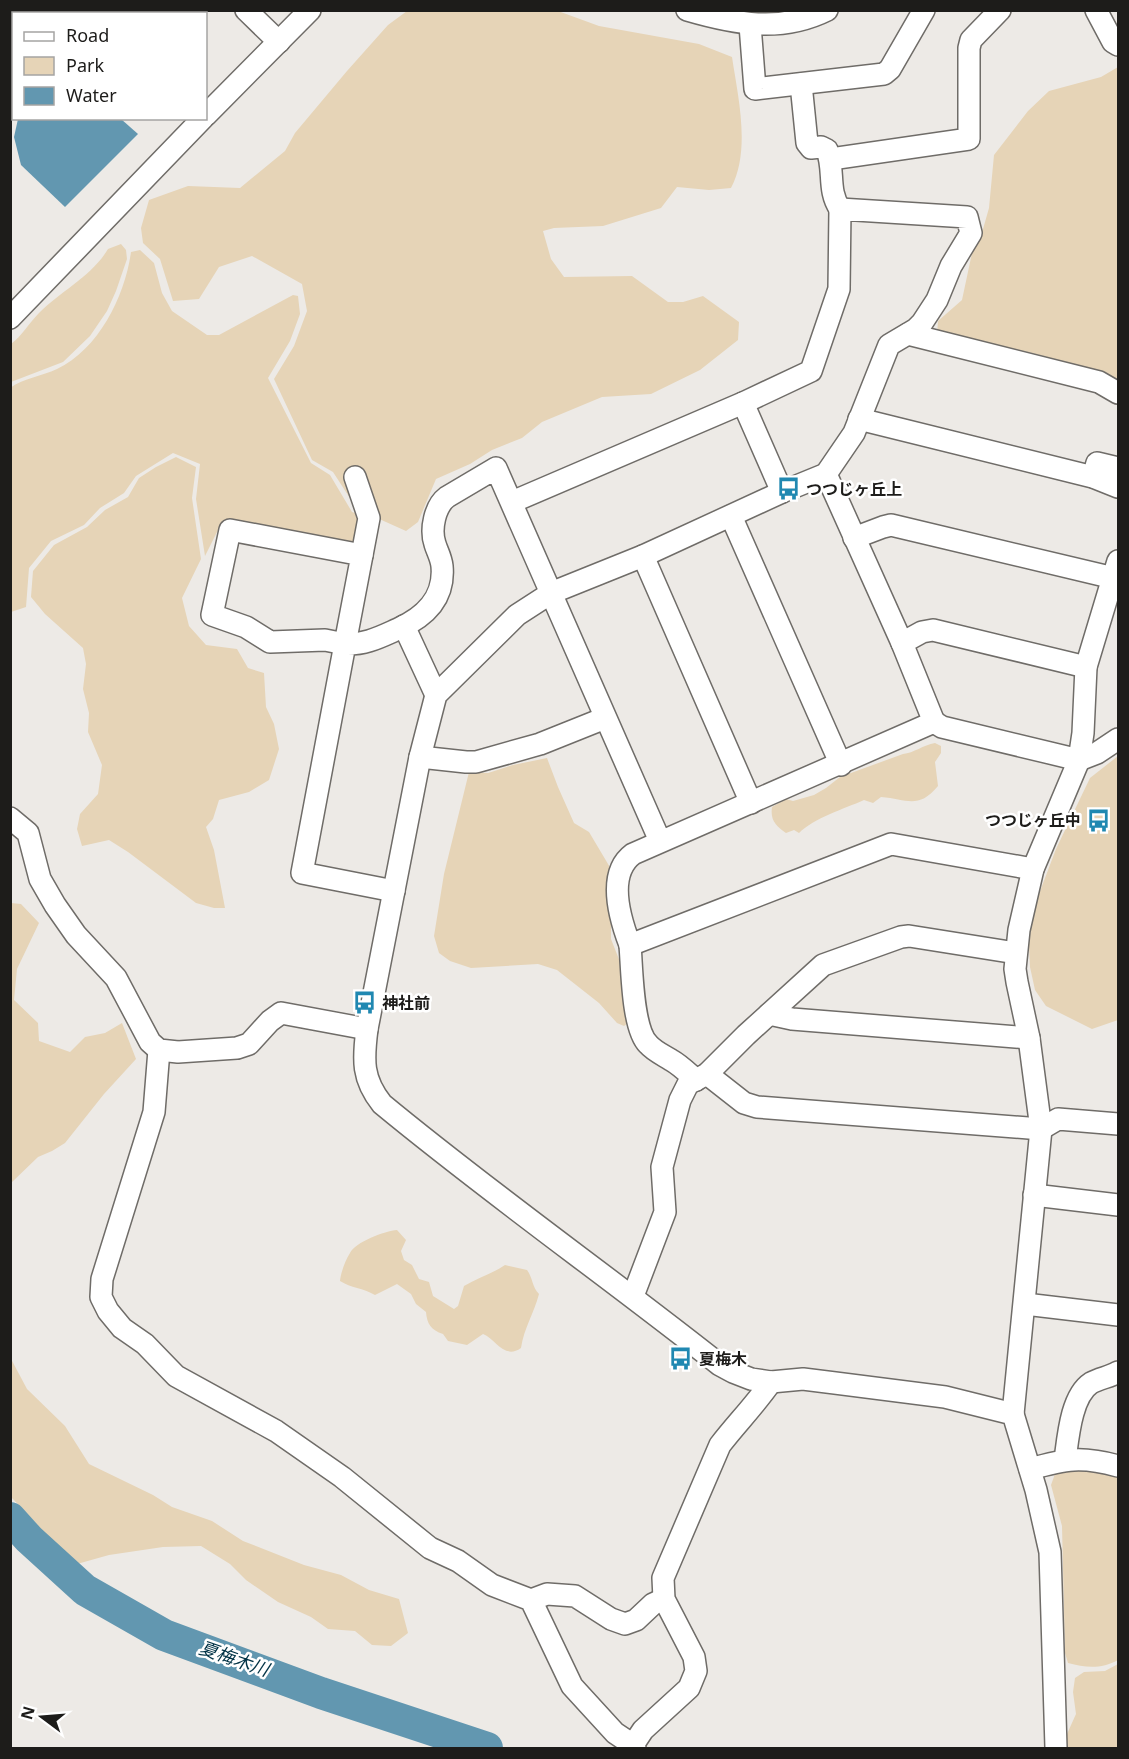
<svg xmlns="http://www.w3.org/2000/svg" width="1129" height="1759" viewBox="0 0 1129 1759" font-family="'Noto Sans','Noto Sans JP',sans-serif">
<style>
.green{fill:#e6d4b7}
.water{fill:#6297b0}
.lines{fill:none;stroke-linecap:round;stroke-linejoin:round}
.river{stroke:#6297b0;stroke-width:32}
.minor-casing{stroke:#6f6c68;stroke-width:24}
.minor{stroke:#fff;stroke-width:21}
.labels{text-anchor:middle;stroke-width:5;stroke-linejoin:round;paint-order:stroke}
.poi-label{font-size:16px;font-weight:bold;fill:#1d1c1a;stroke:#fff;text-anchor:start}
.water-label{font-size:18px;font-style:italic;fill:#023346;stroke:#fff}
</style>
<rect width="100%" height="100%" fill="#edeae6"/>
<g class="green">
<path d="M407 11H558L599 26 699 44 732 57C738 97 751 150 731 188L709 190 677 187 661 208 603 226 554 228 543 231 551 259 564 277 632 276 668 302H683L703 296 739 322 738 340 700 370 651 394 602 397 542 422 522 438 492 450 470 464 436 479 418 522 406 531 357 509 333 472 312 460 274 379 294 346 307 311 302 284 252 256 219 267 199 299 173 301 160 259 143 243 141 228 149 200 188 186 240 188 285 151 295 133 347 71 388 25Z"/>
<polygon points="1118,67 1118,382 1103,372 1032,353 937,334 938,321 962,300 972,253 983,229 989,208 994,155 1028,111 1049,91 1101,77"/>
<path d="M121 244 126 250 127 259 116 291 107 311 90 336 63 362 11 382V344C22 336 29 323 39 313 61 291 92 276 108 249Z"/>
<path d="M140 250 154 263 162 293 172 311 207 335H219L293 295 298 296 300 314 290 341 268 378 311 463 330 475 352 512 364 516 355 549 227 524 219 528 205 556 196 499 200 464 173 453 136 476 124 493 100 508 84 525 51 541 29 568 26 607 11 612 10 388C24 378 42 376 57 369 99 349 125 296 131 252Z"/>
<polygon points="176,457 196,467 192,498 201,559 182,598 189,626 206,645 237,649 248,668 264,673 266,707 274,724 279,749 269,780 249,792 219,800 213,819 206,827 214,850 225,908 214,908 196,903 128,852 109,840 82,846 77,829 80,814 98,794 102,765 88,732 89,713 83,689 86,664 83,648 45,614 31,597 33,571 54,545 87,527 105,510 128,497 139,478 156,467"/>
<path d="M935 743 941 746V753L935 762 938 786C918 810 907 799 881 797L873 803 864 800C844 809 814 818 799 833L794 830 786 833C776 826 770 820 772 807L786 799 793 801 814 795 826 788 840 777 903 754C914 753 923 745 935 743Z"/>
<polygon points="1118,756 1118,1020 1092,1029 1046,1006 1035,990 1030,967 1028,923 1056,849 1090,778"/>
<polygon points="547,758 558,787 574,823 589,832 611,869 611,939 622,967 628,1023 624,1026 617,1023 599,1003 557,970 538,964 471,968 450,961 439,953 434,936 444,874 469,772 488,773 513,765"/>
<polygon points="11,903 21,904 39,923 17,969 14,1000 38,1023 39,1041 70,1052 85,1037 105,1033 122,1023 136,1059 104,1094 65,1143 52,1151 38,1157 11,1183"/>
<path d="M397 1230 406 1240 401 1251 404 1260 412 1265 419 1279 429 1282 433 1296 454 1309 458 1306 464 1286C477 1278 492 1274 505 1265L527 1270C533 1278 532 1287 539 1294 534 1313 524 1328 521 1348 504 1360 496 1339 483 1334L467 1345 448 1341 443 1334C431 1330 427 1324 426 1312L416 1304 411 1294 397 1284 375 1295C363 1288 351 1288 340 1281 341 1272 345 1261 350 1253 355 1242 385 1231 397 1230Z"/>
<polygon points="10,1357 27,1389 65,1426 89,1464 153,1495 172,1507 212,1521 243,1541 304,1565 341,1575 369,1590 399,1599 408,1633 391,1646 372,1645 355,1631 328,1629 311,1617 278,1602 246,1580 230,1564 201,1546 163,1547 109,1555 77,1564 50,1545 35,1522 11,1497"/>
<path d="M1101 1469 1118 1474V1660C1102 1669 1086 1668 1068 1663L1065 1653 1062 1526 1051 1485 1055 1474 1070 1470Z"/>
<polygon points="1118,1664 1118,1748 1066,1748 1067,1734 1076,1714 1073,1692 1075,1678 1084,1672 1105,1671"/>
</g>
<polygon class="water" points="18,119 121,119 138,134 65,207 21,165 14,137"/>
<g class="lines">
<polyline class="river" points="10,1518 29,1539 85,1590 164,1635 321,1693 487,1748"/>
<defs>
<g id="minor">
<polyline points="104,10 107,14"/>
<polyline points="246,10 279,42"/>
<path d="M687 10C735 24 781 33 827 10"/>
<polyline points="1096,10 1113,42 1118,45"/>
<polyline points="750,25 755,89 884,74 890,69 924,10"/>
<path d="M801 84 807 143 811 148 821 147 827 150C835 170 827 190 840 209"/>
<polyline points="206,115 310,10"/>
<polyline points="831,159 969,139 969,48 971,40 1000,10"/>
<polyline points="10,318 203,118"/>
<polyline points="908,334 1099,382 1118,393"/>
<polyline points="743,403 782,492"/>
<polyline points="859,419 1093,477 1118,487"/>
<polyline points="826,474 902,643 934,722"/>
<polyline points="355,477 369,518 362,555"/>
<polyline points="1093,477 1097,463 1118,468"/>
<path d="M512 502 743 403 811 371 839 289 840 209 967 217 971 233 951 266 937 300 922 323 916 329 889 345 854 433 826 474 782 492 643 556 551 593 517 615 436 695 420 757 367 1029C363 1060 362 1079 382 1104 492 1195 609 1277 720 1365L733 1372 751 1379 771 1382 803 1379 835 1383 945 1397 1013 1414 1036 1490 1050 1552 1056 1748"/>
<polyline points="731,516 841,765"/>
<polyline points="854,538 883,527 891,525 1118,579"/>
<polyline points="643,556 751,803"/>
<polyline points="404,626 436,695"/>
<polyline points="902,643 922,632 933,630 1086,667"/>
<polyline points="420,757 466,762 476,762 540,744 605,718"/>
<polyline points="10,818 28,833 40,879 55,905 76,935 116,978 150,1042 159,1050 178,1052 237,1048 249,1044 270,1021 281,1013 367,1029"/>
<path d="M1033 869 891 844 630 945C620 919 606 874 633 854L934 722 942 727 1079 760 1097 753 1118 739"/>
<path d="M394 891 302 873 345 644 325 640 270 642 246 627 212 615 230 530 362 555 345 644C365 645 380 637 398 629 425 617 445 598 442 566 441 557 437 551 435 544 430 529 435 506 447 497L496 468 660 841"/>
<path d="M630 945C632 967 632 1028 648 1044 654 1051 663 1055 671 1060 680 1065 688 1073 696 1080"/>
<polyline points="769,1014 792,1019 1029,1038"/>
<polyline points="159,1050 154,1112 102,1279 101,1297 108,1311 122,1328 145,1344 176,1376 276,1431 342,1477 430,1548 458,1561 492,1585 531,1600 572,1686 615,1733 633,1745"/>
<polyline points="707,1074 744,1103 757,1107 1041,1129 1058,1119 1118,1124"/>
<polyline points="1034,1195 1118,1205"/>
<polyline points="633,1296 665,1212 662,1167 680,1100 688,1084 707,1074 746,1035 823,965 901,937 909,936 1016,953"/>
<polyline points="1025,1304 1118,1315"/>
<polyline points="1013,1414 1041,1129 1029,1038 1017,982 1015,969 1019,930 1033,869 1079,760 1083,733 1086,667 1118,561"/>
<path d="M1065 1460C1068 1438 1071 1396 1091 1383 1100 1378 1110 1377 1118 1372"/>
<path d="M1030 1469C1066 1459 1081 1456 1118 1466"/>
<polyline points="531,1600 547,1594 575,1596 611,1619 625,1624 636,1620 653,1604 664,1599"/>
<path d="M635 1748 633 1745 643 1730 689 1688 696 1671 694 1657 664 1599 663 1578 720 1445C737 1423 755 1405 771 1382"/>
</g>
</defs>
<use href="#minor" class="minor-casing"/>
<use href="#minor" class="minor"/>
</g>
<defs>
<symbol id="bus-bare" viewBox="-9 -9 18 18"><path d="M-5-6H5V4H4V6H2V4H-2V6H-4V4H-5ZM-3.5-4V0h7V-4ZM-3.5 1.2v1.5H-2V1.2ZM2 1.2v1.5H3.5V1.2Z" fill="#2088b1" stroke="#fff" stroke-width="2.5" paint-order="stroke"/></symbol>
</defs>
<g fill-rule="evenodd">
<use href="#bus-bare" x="772" y="472" width="33" height="33"/>
<use href="#bus-bare" x="1082" y="804" width="33" height="33"/>
<use href="#bus-bare" x="348" y="986" width="33" height="33"/>
<use href="#bus-bare" x="664" y="1342" width="33" height="33"/>
</g>
<g class="labels">
<g class="poi-label">
<text x="806" y="495">つつじヶ丘上</text>
<text x="1081" y="826" text-anchor="end">つつじヶ丘中</text>
<text x="382" y="1009">神社前</text>
<text x="699" y="1365">夏梅木</text>
</g>
<g class="water-label">
<text transform="translate(234 1659) rotate(19)" y="6">夏梅木川</text>
</g>
</g>
<rect width="1129" height="1759" fill="none" stroke="#1d1c1a" stroke-width="24"/>
<rect x="12" y="12" width="195" height="108" fill="#ffffff" stroke="#a5a4a3" stroke-width="1.5"/>
<rect x="24" y="32" width="30" height="9" fill="#ffffff" stroke="#a5a4a3" stroke-width="1.5"/>
<text x="66" y="42" font-size="18" fill="#1d1c1a">Road</text>
<rect x="24" y="57" width="30" height="18" fill="#e6d4b7" stroke="#a5a4a3" stroke-width="1.5"/>
<text x="66" y="72" font-size="18" fill="#1d1c1a">Park</text>
<rect x="24" y="87" width="30" height="18" fill="#6297b0" stroke="#a5a4a3" stroke-width="1.5"/>
<text x="66" y="102" font-size="18" fill="#1d1c1a">Water</text>
<g transform="translate(42 1717) rotate(286)" stroke="#ffffff" stroke-width="4.5" paint-order="stroke">
<path d="M0-4.5L10 22L0 15L-10 22Z" fill="#1d1c1a"/>
<text y="-9" font-size="16" font-weight="bold" text-anchor="middle" fill="#1d1c1a">N</text>
</g>
</svg>
